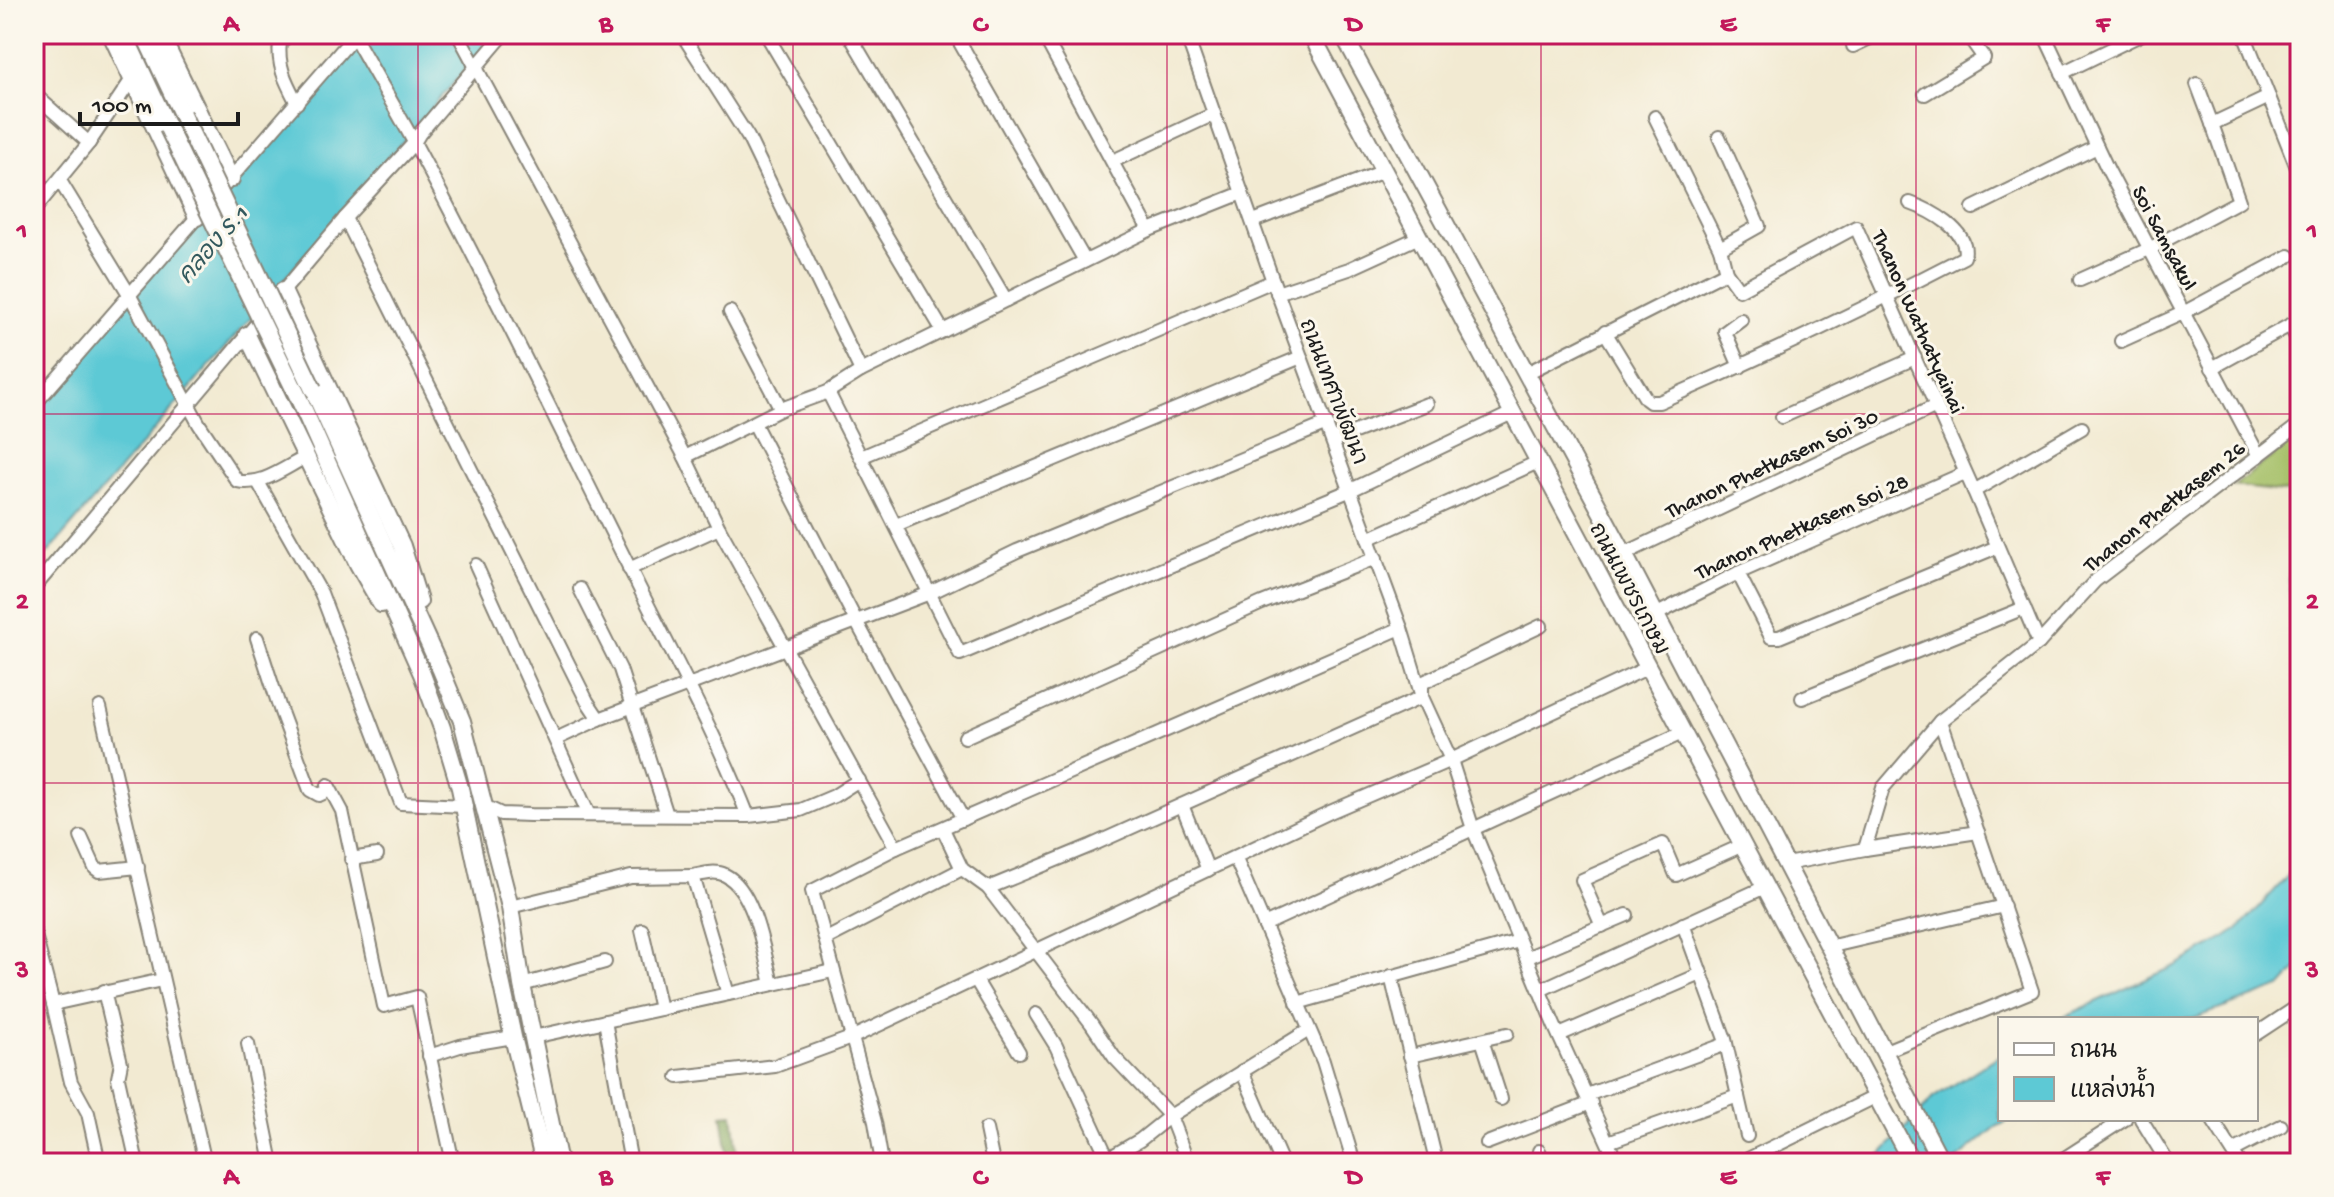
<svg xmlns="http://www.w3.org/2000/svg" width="2334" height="1197" viewBox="0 0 2334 1197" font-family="'Gochi Hand','Playpen Sans Thai',sans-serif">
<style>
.green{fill:#a4bf66;stroke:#606e41;stroke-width:2}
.forest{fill:#83a65b;stroke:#50613c;stroke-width:2}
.water{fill:#5dc9d5;stroke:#3c7278;stroke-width:2}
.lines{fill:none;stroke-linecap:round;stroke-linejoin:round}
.minor-casing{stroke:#878377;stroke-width:16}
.major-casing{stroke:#878377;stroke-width:20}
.minor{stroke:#fff;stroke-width:12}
.major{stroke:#fff;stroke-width:16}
.major-bridge-casing{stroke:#878377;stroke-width:20;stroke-linecap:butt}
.major-bridge{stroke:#fff;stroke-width:16}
.grid{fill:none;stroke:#c2185b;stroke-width:2;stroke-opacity:0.55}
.labels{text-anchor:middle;stroke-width:6;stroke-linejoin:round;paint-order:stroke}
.street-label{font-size:22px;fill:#1c1c1c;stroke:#fbf7ec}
.water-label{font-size:24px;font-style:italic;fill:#33595d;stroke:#fbf7ec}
.neatline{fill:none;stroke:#c2185b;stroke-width:3}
.grid-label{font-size:26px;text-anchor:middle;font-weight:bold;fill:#c2185b}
</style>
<rect width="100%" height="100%" fill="#fbf7ec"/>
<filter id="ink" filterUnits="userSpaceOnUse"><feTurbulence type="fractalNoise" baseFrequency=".0125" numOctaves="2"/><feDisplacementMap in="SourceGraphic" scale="16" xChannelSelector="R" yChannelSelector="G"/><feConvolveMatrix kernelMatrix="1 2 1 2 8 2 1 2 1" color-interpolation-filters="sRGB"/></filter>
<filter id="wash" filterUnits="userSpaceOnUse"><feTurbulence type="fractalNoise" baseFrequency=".006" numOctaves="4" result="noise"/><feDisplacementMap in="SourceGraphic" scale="32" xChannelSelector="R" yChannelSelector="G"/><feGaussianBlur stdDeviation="1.8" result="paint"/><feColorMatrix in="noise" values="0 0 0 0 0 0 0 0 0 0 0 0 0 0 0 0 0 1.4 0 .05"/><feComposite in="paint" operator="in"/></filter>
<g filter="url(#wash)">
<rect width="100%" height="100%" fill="#f2ead2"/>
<polygon class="green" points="2300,435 2300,494 2234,486 2292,441"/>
<polygon class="forest" points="733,1114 739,1163 729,1163 722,1115"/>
<g class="water">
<polygon points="358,34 496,34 34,569 34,408"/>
<polygon points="2300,518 2300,661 2289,579 2294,523"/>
<polygon points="2300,848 2300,966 2281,987 2193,1019 2059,1019 2175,966 2238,930 2287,877"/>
<polygon points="2000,1055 2000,1119 2011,1119 1996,1127 1953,1163 1870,1163 1878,1158 1933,1098"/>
</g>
</g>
<g filter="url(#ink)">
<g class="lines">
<defs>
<g id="minor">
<path d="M290 34 280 42C277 66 286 82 297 103"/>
<path d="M353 34C373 71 395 107 415 144 490 283 558 425 628 565 669 649 714 729 748 816"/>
<polyline points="458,34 685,457 719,528 896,848"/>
<polyline points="682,34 748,137 861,371"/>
<polyline points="766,34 943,331"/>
<polyline points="849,34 1006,300"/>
<polyline points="955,34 1085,261"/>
<polyline points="1043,34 1149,230"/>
<polyline points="1186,34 1273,281 1401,628 1422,697 1451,760 1473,829 1554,1025 1617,1163"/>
<polyline points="2044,34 2108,170 2259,456"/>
<polyline points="2244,34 2300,175"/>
<polyline points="1853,46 1878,34"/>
<polyline points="2062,73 2142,34"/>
<polyline points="2197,84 2212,124"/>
<polyline points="34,94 89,143"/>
<polyline points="1925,94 1984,58 1967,34"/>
<polyline points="1655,117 1720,248 1726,272 1739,290 1856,227 1974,491 2039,643"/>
<polyline points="1719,137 1759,226 1720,248"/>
<polyline points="1113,161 1214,114"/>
<path d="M60 181 129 294 199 424 237 481C261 487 284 468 306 457"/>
<polyline points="1973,208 2097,147"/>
<polyline points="34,210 89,143 132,79"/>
<polyline points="345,218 587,701 599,719"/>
<polyline points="1253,221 1384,171"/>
<polyline points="2080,280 2149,249 2239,201 2212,124 2269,97"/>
<polyline points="1277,293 1349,269 1419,237"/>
<polyline points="280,295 345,218 414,143 420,133 504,34"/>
<polyline points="730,312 781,409"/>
<path d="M1605 332 1646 399 1650 402H1659C1763 357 1864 309 1964 257 1971 231 1930 210 1910 203"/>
<polyline points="2121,341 2183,313 2289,256"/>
<polyline points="1740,367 1725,332 1741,320"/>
<polyline points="2212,368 2290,325 2300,345"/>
<polyline points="1525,374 1726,272"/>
<polyline points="828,392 960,654 1351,490 1512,413"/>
<polyline points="34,405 356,34"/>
<polyline points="1782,417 1915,358"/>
<polyline points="754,423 855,619 963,819"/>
<polyline points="1334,440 1427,404"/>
<polyline points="685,457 781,409 828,392 861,371 1149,230 1242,193"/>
<polyline points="861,457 1273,281"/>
<polyline points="258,482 321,593 401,803 464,806"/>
<polyline points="1974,491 2082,428"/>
<polyline points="896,525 1301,357"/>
<polyline points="1368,539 1538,462"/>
<polyline points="1624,554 1936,406"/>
<polyline points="476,565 589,815"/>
<polyline points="629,569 719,528"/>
<polyline points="1738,573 1771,637 1779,637 1997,547"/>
<polyline points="34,588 263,316"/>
<polyline points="580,589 620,669 667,815"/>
<polyline points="1655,615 1738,573 1965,473"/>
<polyline points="257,638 281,712 310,790 319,795 330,790"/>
<polyline points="1802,698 2024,608"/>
<polyline points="100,707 205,1163"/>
<polyline points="965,737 1262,603 1376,558"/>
<polyline points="556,739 599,719 930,593 1017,551 1327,424"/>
<polyline points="328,785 342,811 384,1006 417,997 453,1163"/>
<polyline points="1182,805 1208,870"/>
<polyline points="484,806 501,814 530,815 748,816 801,810 834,796 859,780"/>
<polyline points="943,829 962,869 988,888 1091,1023 1114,1057 1170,1116 1188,1163"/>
<polyline points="81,837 95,868 99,871 138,867"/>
<polyline points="1865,849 1978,832"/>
<polyline points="1235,857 1323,1061 1354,1163"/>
<polyline points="351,859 377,855"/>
<polyline points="1786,864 1865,849 1883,788 1940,721 2039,643 2095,581 2300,424"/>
<path d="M693 876C703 874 715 870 725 875 755 890 764 953 772 984"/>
<polyline points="988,888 1090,846 1422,697 1422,683 1541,626"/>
<polyline points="510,907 631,877 693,876 728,994"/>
<polyline points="1683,924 1725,1039 1747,1136"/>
<polyline points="1264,925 1682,733"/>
<polyline points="1602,926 1582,880 1663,844 1676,875 1743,845"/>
<polyline points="642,930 660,1009"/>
<polyline points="34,931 53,1004 162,980"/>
<polyline points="826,939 962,869"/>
<polyline points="1828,947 2004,906"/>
<polyline points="1526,958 1627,915"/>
<polyline points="1391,976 1435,1157"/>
<polyline points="976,980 1019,1052"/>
<polyline points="522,985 605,962"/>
<polyline points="1540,990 1765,887"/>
<polyline points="104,991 121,1063 118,1078 137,1163"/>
<polyline points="1297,1003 1519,941"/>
<polyline points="53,1004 71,1082 88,1113 99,1163"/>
<polyline points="1036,1014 1056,1046 1110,1163"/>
<polyline points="605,1021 631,1163"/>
<polyline points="2256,1034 2300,1005"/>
<polyline points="1559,1035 1701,974"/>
<polyline points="533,1037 833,971"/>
<polyline points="1482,1040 1501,1099"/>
<polyline points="248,1044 272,1163"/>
<polyline points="1883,1052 2032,991 1940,721"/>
<polyline points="429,1056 460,1046 513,1037"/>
<polyline points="1410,1056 1507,1034"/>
<polyline points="1242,1071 1282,1163"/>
<polyline points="678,1077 775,1066 851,1038 1330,812 1451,760 1649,667"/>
<polyline points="1587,1095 1726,1044"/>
<polyline points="2141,1119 2168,1163"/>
<polyline points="2212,1119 2240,1163"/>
<polyline points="986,1129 993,1163"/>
<polyline points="1608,1142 1738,1096"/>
<polyline points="1487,1143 1591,1103"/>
<polyline points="1539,1151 1544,1163"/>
<polyline points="2233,1151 2281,1126"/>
<polyline points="882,1163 875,1122 812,891 896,848 1401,628"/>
<polyline points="1112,1163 1116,1154 1140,1140 1170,1116 1309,1030"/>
<polyline points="1740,1163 1877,1096"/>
<polyline points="2057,1163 2125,1119"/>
</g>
<g id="major">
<polyline points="111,34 197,217"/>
<polyline points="124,34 168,128"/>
<polyline points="144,34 182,114"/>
<polyline points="160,34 231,179"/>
<polyline points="1311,34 1912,1163"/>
<polyline points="1343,34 1624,554 1942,1163"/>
<polyline points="283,291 402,546 419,601"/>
<polyline points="247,335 358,564 381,604"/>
<polyline points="313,389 441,670 462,721 510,907 522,985 559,1163"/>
<polyline points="300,401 422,674 442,728 460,788 513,1037 544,1163"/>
</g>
</defs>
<use href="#minor" class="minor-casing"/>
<use href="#major" class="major-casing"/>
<use href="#minor" class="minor"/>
<use href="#major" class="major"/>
<defs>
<g id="major-bridge">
<polyline points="182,114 313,389"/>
<polyline points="168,128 300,401"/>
</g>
</defs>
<use href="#major-bridge" class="major-bridge-casing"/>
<use href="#major-bridge" class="major-bridge"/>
</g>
</g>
<path class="grid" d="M418 34V1163M793 34V1163M1167 34V1163M1541 34V1163M1916 34V1163M34 414H2300M34 783H2300"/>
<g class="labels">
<g class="street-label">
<text transform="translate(2166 237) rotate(62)" y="8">Soi Samsakul</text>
<text transform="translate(1920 321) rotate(66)" y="8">Thanon Wathatyainai</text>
<text transform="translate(1335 391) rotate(69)" y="8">ถนนเทศาพัฒนา</text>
<text transform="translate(1771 462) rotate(-25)" y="8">Thanon Phetkasem Soi 30</text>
<text transform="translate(2163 505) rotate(-38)" y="8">Thanon Phetkasem 26</text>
<text transform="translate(1801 525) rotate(-24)" y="8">Thanon Phetkasem Soi 28</text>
<text transform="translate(1631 588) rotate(62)" y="8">ถนนเพชรเกษม</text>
</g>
<g class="water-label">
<text transform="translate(212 244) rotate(-49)" y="8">คลอง ร.1</text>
</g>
</g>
<rect width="2334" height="1197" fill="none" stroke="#fbf7ec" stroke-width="88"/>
<rect x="1998" y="1017" width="260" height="104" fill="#fbf7ec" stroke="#a29f99" stroke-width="2"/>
<rect x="2014" y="1043" width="40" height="12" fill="#ffffff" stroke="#a29f99" stroke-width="2"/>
<text x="2070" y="1057" font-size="24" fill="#1c1c1c">ถนน</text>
<rect x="2014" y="1077" width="40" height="24" fill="#5dc9d5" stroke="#a29f99" stroke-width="2"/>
<text x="2070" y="1097" font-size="24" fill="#1c1c1c">แหล่งน้ำ</text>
<path d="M80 112v12h158v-12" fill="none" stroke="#1c1c1c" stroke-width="4"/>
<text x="92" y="112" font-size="24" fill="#1c1c1c" stroke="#fbf7ec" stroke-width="6" paint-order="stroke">100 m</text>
<rect x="44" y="44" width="2246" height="1109" class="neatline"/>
<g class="grid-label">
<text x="231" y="31">A</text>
<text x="606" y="31">B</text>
<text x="980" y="31">C</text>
<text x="1354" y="31">D</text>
<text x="1728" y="31">E</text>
<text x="2103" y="31">F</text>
<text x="22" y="238">1</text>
<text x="2312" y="238">1</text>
<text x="22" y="608">2</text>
<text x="2312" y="608">2</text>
<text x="22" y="977">3</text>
<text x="2312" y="977">3</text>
<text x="231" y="1184">A</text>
<text x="606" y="1184">B</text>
<text x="980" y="1184">C</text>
<text x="1354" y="1184">D</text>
<text x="1728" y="1184">E</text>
<text x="2103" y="1184">F</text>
</g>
</svg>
